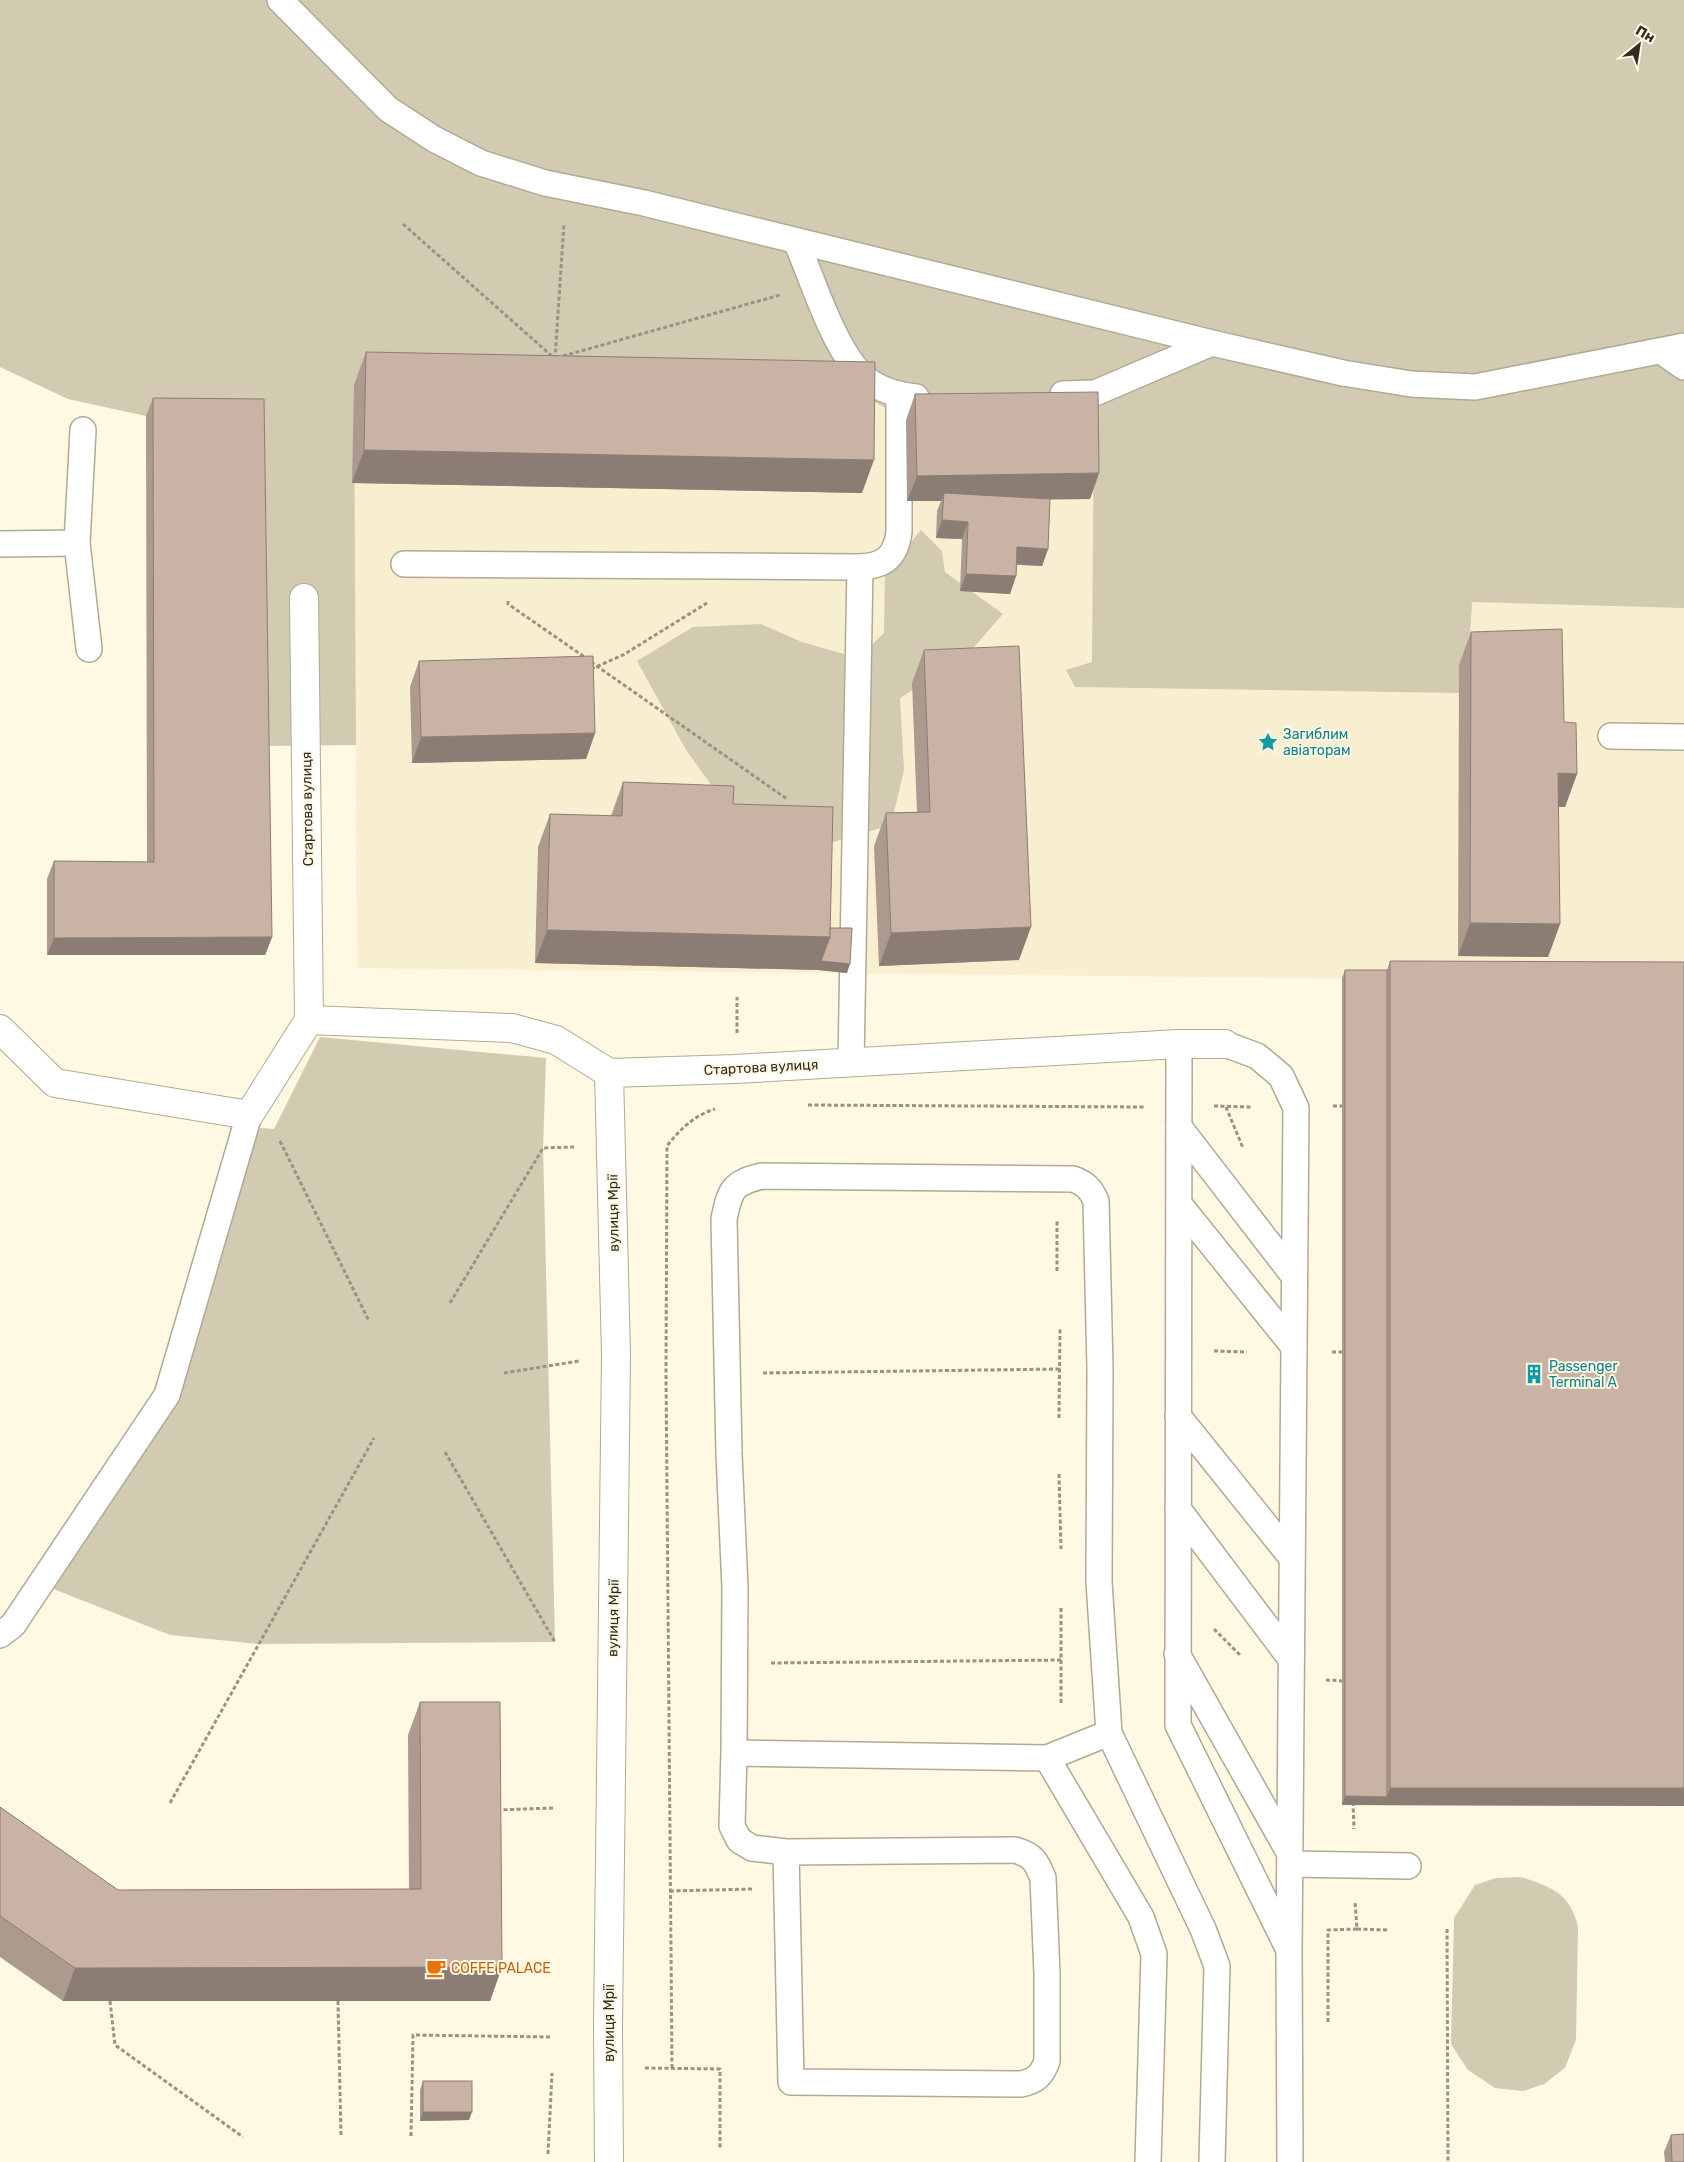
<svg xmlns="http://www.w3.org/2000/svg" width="1684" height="2162" viewBox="0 0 1684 2162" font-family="Rubik,sans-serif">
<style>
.built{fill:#f8efd1}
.green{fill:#d2cab1}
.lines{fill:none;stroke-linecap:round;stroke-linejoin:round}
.lane-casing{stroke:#b0aa94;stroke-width:28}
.street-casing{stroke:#b0aa94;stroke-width:30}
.path{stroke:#989384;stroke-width:3;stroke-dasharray:4 2.5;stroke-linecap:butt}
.lane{stroke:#fff;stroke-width:25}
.street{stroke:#fff;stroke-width:28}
.wall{fill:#ac9a8e}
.shaded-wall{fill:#8c7d74}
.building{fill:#c8b3a5;stroke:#8c7d74}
.labels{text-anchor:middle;stroke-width:4;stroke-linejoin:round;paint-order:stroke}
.culture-label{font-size:14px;fill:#0d838f;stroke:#fff8e2;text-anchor:start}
.street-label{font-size:14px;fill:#302d25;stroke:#fff8e2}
.food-label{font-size:14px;fill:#c56008;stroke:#fff8e2;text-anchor:start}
</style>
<rect width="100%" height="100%" fill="#fff8e2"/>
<polygon class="built" points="0,0 1684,0 1684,1806 1383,1806 1383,979 357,968 354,425 146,416 68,399 0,367"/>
<g class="green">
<polygon points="0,0 1684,0 1684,608 1472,602 1468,666 1459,693 1075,687 1066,670 1092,662 1094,416 906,420 863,395 354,385 356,745 262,746 258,417 146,416 68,399 0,367"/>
<polygon points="921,530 942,551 945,572 1003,614 967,655 900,698 904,770 891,825 830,843 736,819 686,750 637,661 693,627 761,624 802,642 858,658 884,633 885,573"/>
<polygon points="320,1037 546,1058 543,1148 555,1642 259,1644 170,1635 41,1584 167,1395 245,1127 274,1129"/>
<path d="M1521 1877C1552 1887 1570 1893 1578 1927L1576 2040 1565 2068 1544 2084 1523 2091 1495 2088 1468 2070 1451 2044 1454 1918 1475 1885 1496 1878Z"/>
</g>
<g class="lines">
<defs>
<g id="lane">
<polyline points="280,0 388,109 434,139 481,163 545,183 644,203 1212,343 1343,373 1411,384 1475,387 1684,346"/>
<path d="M796 241C813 280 834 351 865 378 879 390 899 395 916 397"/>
<polyline points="1661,351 1684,367"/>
<polyline points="1063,394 1095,393 1212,343"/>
<polyline points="77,543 89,649"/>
<polyline points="0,544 77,543 83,430"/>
<path d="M404 564 860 567C885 566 896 556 899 532V395"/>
<polyline points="1611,736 1684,737"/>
<polyline points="1179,1044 1178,1725 1287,1946"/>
<polyline points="1225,1044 1257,1056 1281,1076 1296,1108 1289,1950 1290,2162"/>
<polyline points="851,1063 860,567"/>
<polyline points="1179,1127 1294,1276"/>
<polyline points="1179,1204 1294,1347"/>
<polyline points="1178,1416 1292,1558"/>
<polyline points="1178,1509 1291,1659"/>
<polyline points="0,1635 13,1625 167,1395 249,1115"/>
<polyline points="1177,1654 1289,1852"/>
<path d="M1109 1733 1047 1758 734 1753 735 1588 729 1454 724 1219C730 1190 732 1183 762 1176L1073 1179C1085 1183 1091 1189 1096 1201L1100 1369 1099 1582 1109 1733 1203 1929 1217 1966 1212 2162"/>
<path d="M734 1753 732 1826 739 1840 752 1848 786 1852 1015 1850C1033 1855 1036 1861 1043 1878L1047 1974V2061C1042 2075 1036 2081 1021 2084L791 2082 786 1852"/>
<polyline points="1047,1758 1141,1917 1154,1954 1148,2162"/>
<polyline points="1290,1864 1408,1866"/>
</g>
<g id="street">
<polyline points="304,598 309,1020"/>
<polyline points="0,1029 55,1083 249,1115 309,1020 512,1028 556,1040 609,1073 735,1069 1179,1044 1225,1044"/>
<polyline points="609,2162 608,2027 616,1354 609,1073"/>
</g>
</defs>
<use href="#lane" class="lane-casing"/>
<use href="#street" class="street-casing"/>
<g class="path">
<polyline points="403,224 554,358"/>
<polyline points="563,356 780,295"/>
<polyline points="555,359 564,223"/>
<polyline points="508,601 508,604 586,658"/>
<polyline points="591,662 787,799"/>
<polyline points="591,669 623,655 707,603"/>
<polyline points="737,1033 737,997"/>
<polyline points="808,1105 1144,1107"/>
<polyline points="1214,1106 1251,1107"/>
<polyline points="1333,1106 1346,1106"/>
<polyline points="1226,1107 1243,1148"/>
<polyline points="280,1141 369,1321"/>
<polyline points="1057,1271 1057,1220"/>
<polyline points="450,1303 543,1148 574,1147"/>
<polyline points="1214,1351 1247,1352"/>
<polyline points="1332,1352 1346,1352"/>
<polyline points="504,1373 579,1361"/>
<polyline points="763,1373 1061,1369"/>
<polyline points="1059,1418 1060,1328"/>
<polyline points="445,1452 555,1642"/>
<polyline points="1059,1474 1061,1549"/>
<polyline points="1214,1629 1241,1656"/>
<polyline points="771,1663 1061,1660"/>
<polyline points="1326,1680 1345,1681"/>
<polyline points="1061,1703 1061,1606"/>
<polyline points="1353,1802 1354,1829"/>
<polyline points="170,1803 374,1438"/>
<polyline points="497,1810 553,1808"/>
<polyline points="670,1891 752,1889"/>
<polyline points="1357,1929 1388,1930"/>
<polyline points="1447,1929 1448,2162"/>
<polyline points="110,2001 115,2045 243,2137"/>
<polyline points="338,2001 341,2136"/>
<polyline points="1328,2022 1328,1930 1357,1929 1355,1901"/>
<polyline points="645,2068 720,2069 720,2150"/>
<path d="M672 2068 666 1373 667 1146C680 1129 695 1115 715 1109"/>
<polyline points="411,2136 413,2035 552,2037"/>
<polyline points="548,2154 552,2073"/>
</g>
<use href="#lane" class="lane"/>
<use href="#street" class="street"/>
</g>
<g class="wall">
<polygon points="366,352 862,493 352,483 354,385"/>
<polygon points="915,394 1099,473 1090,499 1050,499 1048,549 1042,566 1017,565 1016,576 1010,594 960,591 962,539 936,538 937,511 941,501 907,501 906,420"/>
<polygon points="153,398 272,937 265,955 47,955 47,879 54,861 147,862 146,416"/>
<polygon points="1471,632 1577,774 1565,807 1558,807 1560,924 1548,957 1458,956 1459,665"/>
<polygon points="924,650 1019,960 879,966 874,846 886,813 917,812 912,683"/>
<polygon points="419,661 595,733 586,759 412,763 410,687"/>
<polygon points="623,782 733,804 830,928 847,973 818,970 535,963 538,847 550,814 611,816"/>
<polygon points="1390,961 1684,1806 1342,1805 1342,978 1345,970 1387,970"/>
<polygon points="420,1702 502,1967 490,2001 63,2001 0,1957 0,1807 118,1890 409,1889 408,1735"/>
<polygon points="423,2081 469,2120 420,2121 420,2090"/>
<polygon points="1671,2135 1684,2162 1665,2162 1664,2152"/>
</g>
<g class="shaded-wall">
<polygon points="364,450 874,460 862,493 352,483"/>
<polygon points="1099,473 1090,499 943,501 944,493 941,501 907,501 917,476"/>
<polygon points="942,520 968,522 962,539 936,538"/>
<polygon points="1017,547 1048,549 1042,566 1011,564"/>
<polygon points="966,574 1016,576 1010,594 960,591"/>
<polygon points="595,733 586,759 412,763 421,737"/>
<polygon points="1558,773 1577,774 1565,807 1546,806"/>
<polygon points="1470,923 1560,924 1548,957 1458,956"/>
<polygon points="1031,927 1019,960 879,966 891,933"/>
<polygon points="547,930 830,937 850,964 847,973 818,970 535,963"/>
<polygon points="272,937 265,955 47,955 54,938"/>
<polygon points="1390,1788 1684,1788 1684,1806 1342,1805 1345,1796 1387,1797"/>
<polygon points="502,1967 490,2001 63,2001 75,1968"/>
<polygon points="423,2112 472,2112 469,2120 420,2121"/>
</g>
<g class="building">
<polygon points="366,352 875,362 874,460 364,450"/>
<polygon points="1098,392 1099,473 917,476 915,394"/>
<polygon points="153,398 264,399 272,937 54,938 54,861 154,862"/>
<polygon points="944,493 1050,499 1048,549 1017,547 1016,576 966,574 968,522 942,520"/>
<polygon points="1562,629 1564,722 1576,723 1577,774 1558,773 1560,924 1470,923 1471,632"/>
<polygon points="1019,646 1031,927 891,933 886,813 930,812 924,650"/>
<polygon points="593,656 595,733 421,737 419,661"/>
<polygon points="623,782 734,786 733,804 833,807 830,937 547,930 550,814 622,816"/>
<polygon points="830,928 852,928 850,964 821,961 830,937"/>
<polygon points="1390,961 1684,962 1684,1788 1390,1788"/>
<polygon points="1345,970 1387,970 1387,1797 1345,1796"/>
<polygon points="420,1702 500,1702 502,1967 75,1968 0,1916 0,1807 118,1890 421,1889"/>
<rect x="423" y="2081" width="49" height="31"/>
<polygon points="1684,2134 1684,2162 1672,2162 1671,2135"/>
</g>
<defs>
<symbol id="sight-bare" viewBox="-9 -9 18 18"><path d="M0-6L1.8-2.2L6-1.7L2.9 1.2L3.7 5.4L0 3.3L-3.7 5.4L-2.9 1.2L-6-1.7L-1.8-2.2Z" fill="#0f9aa8" stroke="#fff8e2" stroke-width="2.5" paint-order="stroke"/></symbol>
<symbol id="building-bare" viewBox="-9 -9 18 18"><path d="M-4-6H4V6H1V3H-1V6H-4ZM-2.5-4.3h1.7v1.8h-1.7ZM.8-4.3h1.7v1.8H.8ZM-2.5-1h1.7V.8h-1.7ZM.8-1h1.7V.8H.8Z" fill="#0f9aa8" stroke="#fff8e2" stroke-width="2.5" paint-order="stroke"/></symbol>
<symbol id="cafe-bare" viewBox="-9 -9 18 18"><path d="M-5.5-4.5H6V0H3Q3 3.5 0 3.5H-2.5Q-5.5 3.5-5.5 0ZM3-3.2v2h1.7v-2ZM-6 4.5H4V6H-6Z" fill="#e8710a" stroke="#fff8e2" stroke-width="2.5" paint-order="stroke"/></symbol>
</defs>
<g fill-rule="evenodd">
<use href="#sight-bare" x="1254" y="728" width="28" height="28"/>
<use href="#building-bare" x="1520" y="1360" width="28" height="28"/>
<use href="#cafe-bare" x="422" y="1954" width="28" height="28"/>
</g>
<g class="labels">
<g class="culture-label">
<text x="1283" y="739">Загиблим<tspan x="1283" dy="16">авіаторам</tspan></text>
<text x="1549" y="1371">Passenger<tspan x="1549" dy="16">Terminal A</tspan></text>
</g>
<g class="street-label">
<text transform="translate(307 809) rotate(-91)" y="5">Стартова вулиця</text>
<text transform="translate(761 1067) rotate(-3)" y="5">Стартова вулиця</text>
<text transform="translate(613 1213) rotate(-91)" y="5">вулиця Мрії</text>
<text transform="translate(613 1618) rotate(-89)" y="5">вулиця Мрії</text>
<text transform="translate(609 2023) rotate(-90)" y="5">вулиця Мрії</text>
</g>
<g class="food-label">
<text x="451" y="1973">COFFE PALACE</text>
</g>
</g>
<g transform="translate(1639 45) rotate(30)" stroke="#fff8e2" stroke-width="4" paint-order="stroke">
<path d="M0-4L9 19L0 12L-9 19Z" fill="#302d25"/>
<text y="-8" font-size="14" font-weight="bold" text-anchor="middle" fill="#302d25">Пн</text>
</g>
</svg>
